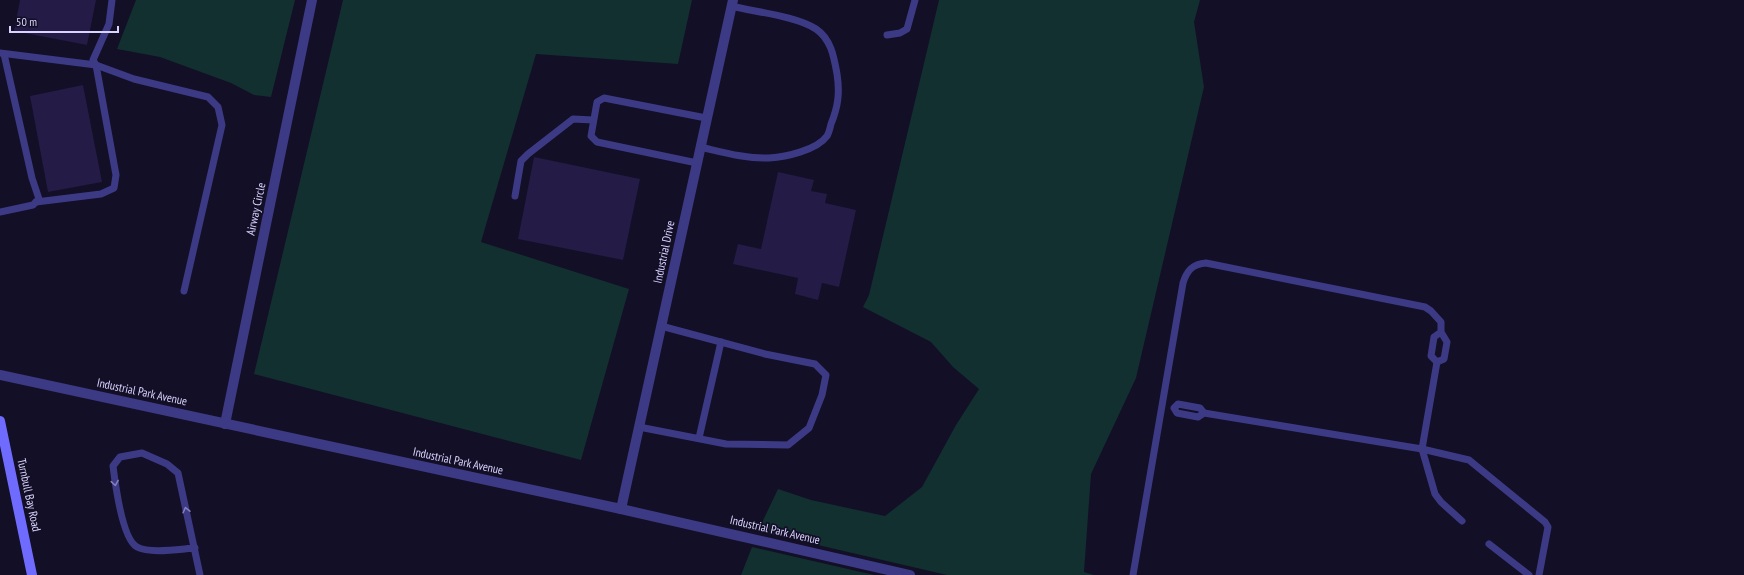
<svg xmlns="http://www.w3.org/2000/svg" width="1744" height="575" viewBox="0 0 1744 575" font-family="'PT Sans Narrow',sans-serif">
<style>
.green{fill:#12302f}
.building{fill:#241b47}
.lines{fill:none;stroke-linecap:round;stroke-linejoin:round}
.lane{stroke:#3d3a85;stroke-width:7}
.street{stroke:#3d3a85;stroke-width:10}
.secondary{stroke:#6f6bff;stroke-width:10}
.oneway{stroke:#837fbc}
.labels{text-anchor:middle;stroke-width:3.5;stroke-linejoin:round;paint-order:stroke}
.street-label{font-size:12px;fill:#d9d4ff;stroke:#130f26}
</style>
<rect width="100%" height="100%" fill="#130f26"/>
<g class="green">
<polygon points="136,0 295,0 271,97 254,95 231,83 160,57 117,49"/>
<polygon points="343,0 692,0 678,64 536,54 481,242 629,289 581,460 254,374"/>
<polygon points="939,0 1200,0 1194,22 1204,87 1136,378 1091,474 1084,572 1094,575 947,575 758,531 778,489 811,500 885,516 922,487 956,425 979,389 953,367 931,342 863,307 869,295"/>
<polygon points="752,547 874,575 741,575"/>
</g>
<g class="building">
<polygon points="20,0 96,0 87,45 14,31"/>
<polygon points="83,85 102,182 48,192 30,96"/>
<polygon points="534,157 640,179 623,260 518,239"/>
<polygon points="778,172 814,180 811,191 827,194 825,203 856,210 839,287 822,283 818,300 795,294 798,278 733,264 738,244 761,249"/>
</g>
<g class="lines">
<g class="lane">
<polyline points="112,0 109,24 93,60 96,65 134,79 208,97 218,107 222,125 184,291"/>
<polyline points="887,35 900,33 907,29 915,0"/>
<polyline points="0,53 96,65 116,175 114,188 101,194 36,202"/>
<path d="M700 147C722 152 746 159 769 158 786 157 817 150 827 136 829 133 830 128 831 124 838 107 840 93 837 74 834 57 831 39 816 29 797 16 755 12 731 6"/>
<polyline points="697,163 597,142 591,136 597,102 604,98 706,118"/>
<polyline points="515,196 521,161 528,154 573,119 593,120"/>
<polyline points="0,212 33,205 39,199 32,178 4,54"/>
<polyline points="1437,362 1422,449 1435,494 1441,502 1462,521"/>
<polyline points="1204,413 1198,417 1177,413 1174,408 1178,404 1200,408 1204,413 1422,449 1469,460 1545,522 1548,527 1539,575"/>
<polyline points="639,427 726,444 788,445 809,428 822,395 826,375 815,364 765,354 661,326"/>
<polyline points="699,438 721,342"/>
<polyline points="1489,544 1529,575"/>
<path d="M195 548C180 549 150 554 137 547 122 539 115 482 113 466L120 457 142 453 167 464 178 473 200 575"/>
<path d="M1133 575 1183 283C1187 270 1193 264 1206 263L1425 307 1431 311 1441 322V332L1434 337 1431 356 1437 362 1444 359 1447 342 1441 332"/>
</g>
<g class="street">
<polyline points="0,375 621,509 910,575"/>
<polyline points="225,424 312,0"/>
<polyline points="621,509 733,0"/>
</g>
<polyline class="secondary" points="0,421 32,575"/>
</g>
<defs><path id="oneway-chevron" d="M-2-3.5L2.5 0L-2 3.5" fill="none" stroke-width="1.6" stroke-linecap="round" stroke-linejoin="round"/></defs>
<g class="oneway">
<use href="#oneway-chevron" transform="translate(115 483) rotate(81)"/>
<use href="#oneway-chevron" transform="translate(186 510) rotate(-103)"/>
</g>
<g class="labels">
<g class="street-label">
<text transform="translate(256 209) rotate(-78)" y="4">Airway Circle</text>
<text transform="translate(664 252) rotate(-78)" y="4">Industrial Drive</text>
<text transform="translate(142 392) rotate(12)" y="4">Industrial Park Avenue</text>
<text transform="translate(458 461) rotate(12)" y="4">Industrial Park Avenue</text>
<text transform="translate(29 495) rotate(78)" y="4">Turnbull Bay Road</text>
<text transform="translate(775 530) rotate(13)" y="4">Industrial Park Avenue</text>
</g>
</g>
<path d="M10 26v6h108v-6" fill="none" stroke="#d9d4ff" stroke-width="2"/>
<text x="16" y="26" font-size="12" fill="#d9d4ff" stroke="#130f26" stroke-width="3" paint-order="stroke">50 m</text>
</svg>
